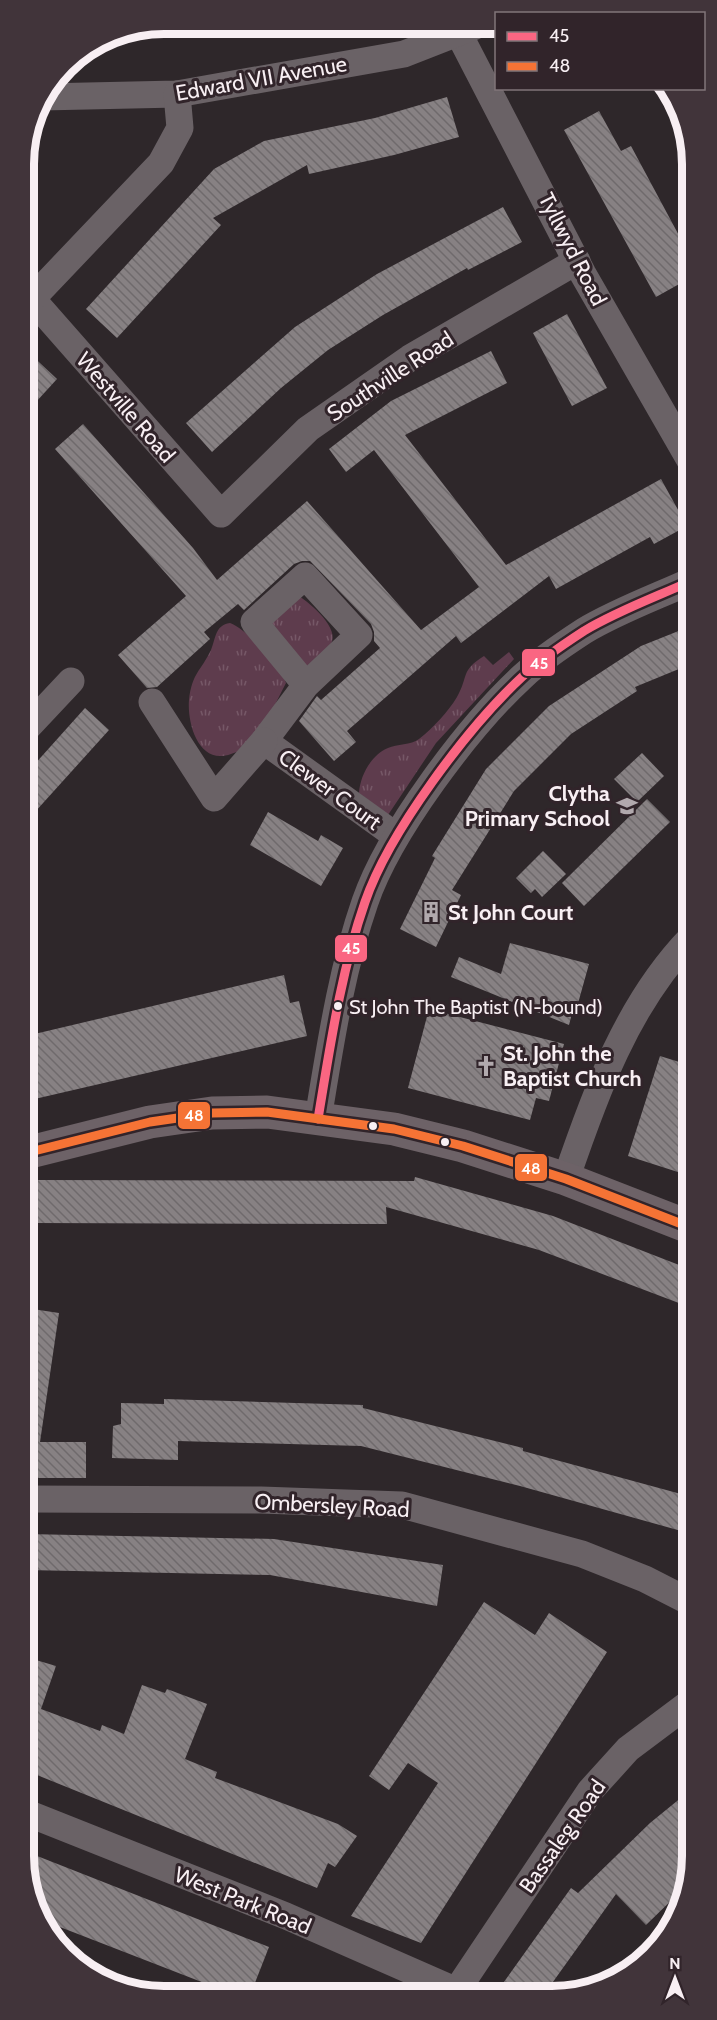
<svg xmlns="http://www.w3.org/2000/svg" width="717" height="2020" viewBox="0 0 717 2020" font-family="Cabin,sans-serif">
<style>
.grass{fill:url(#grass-tufts)}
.building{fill:url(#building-back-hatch)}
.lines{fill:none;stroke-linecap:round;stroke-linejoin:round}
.minor{stroke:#6a6266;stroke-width:27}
.major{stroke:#6d6267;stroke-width:33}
.bus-1-casing{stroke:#31242a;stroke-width:14}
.bus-2-casing{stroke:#31242a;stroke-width:14}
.bus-1{stroke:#fa6682;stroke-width:9}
.bus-2{stroke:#f57335;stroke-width:9}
.bus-dot{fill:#f8eff3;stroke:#31242a;stroke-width:2}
.labels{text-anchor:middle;stroke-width:6;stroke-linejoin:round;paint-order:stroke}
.bus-label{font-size:20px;fill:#f8eff3;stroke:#31242a;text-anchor:start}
.street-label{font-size:22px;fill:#f8eff3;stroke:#31242a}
.poi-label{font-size:22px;font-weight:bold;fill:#f8eff3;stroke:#31242a;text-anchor:start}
.rim{fill:none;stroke:#f8eff3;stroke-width:8}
.line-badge{stroke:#31242a;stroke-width:2}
.badge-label{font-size:16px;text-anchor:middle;font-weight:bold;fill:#fff}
</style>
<defs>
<pattern id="grass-tufts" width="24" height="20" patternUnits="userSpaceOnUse" patternTransform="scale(1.5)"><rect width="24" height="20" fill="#5e3c4d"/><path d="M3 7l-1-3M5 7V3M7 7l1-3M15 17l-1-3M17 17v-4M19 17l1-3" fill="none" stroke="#765867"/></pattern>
<pattern id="building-back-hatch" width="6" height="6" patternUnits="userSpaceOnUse" patternTransform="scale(1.5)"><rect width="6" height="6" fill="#878183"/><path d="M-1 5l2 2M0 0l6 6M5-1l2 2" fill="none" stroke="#6f6a6c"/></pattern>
</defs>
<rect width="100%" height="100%" fill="#2e272a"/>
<g class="grass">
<path d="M299 596C311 604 340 628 331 644 326 653 314 660 306 667L268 621Z"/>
<path d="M230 623C249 631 280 664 286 683 275 704 264 730 248 746 244 750 236 752 231 754 199 766 187 724 189 700 192 673 201 671 211 650 216 638 215 625 230 623Z"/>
<path d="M509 652 514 659 436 743 388 815 359 793C360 776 371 755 388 748 397 744 411 745 419 739 433 728 448 712 457 697 469 676 460 671 484 656L493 665Z"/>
</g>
<g class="building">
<polygon points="447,97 459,137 394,155 309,174 307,165 213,218 221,225 117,338 86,309 214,169 264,141 375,118"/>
<polygon points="599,111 621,151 631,146 690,256 690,278 656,297 564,130"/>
<polygon points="503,207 522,242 468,270 467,268 383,315 328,350 281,388 212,452 186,423 295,327 377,274"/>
<polygon points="567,314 607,388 572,406 533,333"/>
<polygon points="25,349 57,379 25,414"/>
<polygon points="491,351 507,383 405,435 506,565 661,479 687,526 654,544 650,537 556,589 549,576 461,643 456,636 347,731 356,742 334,761 299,721 317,696 321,700 380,648 374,641 374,632 371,624 310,561 302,561 294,564 244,610 238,604 204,632 210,639 157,687 147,688 118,655 186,596 55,449 83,424 193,548 217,580 307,501 421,630 479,587 374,450 346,472 329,449 391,401"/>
<polygon points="691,626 691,664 635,687 637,691 571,734 514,791 452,890 461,895 436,947 400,929 435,858 432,856 486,769 549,706 641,646"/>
<polygon points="85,708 109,730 25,823 25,775"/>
<polygon points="642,753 664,776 637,802 614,779"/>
<polygon points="647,799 670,822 584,906 562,883"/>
<polygon points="268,812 318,841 321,835 343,848 321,886 250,845"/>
<polygon points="543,851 566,874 542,897 535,889 531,893 516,878"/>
<polygon points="510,943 589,964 577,1007 574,1006 569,1025 451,977 459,957 501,974"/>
<polygon points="284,975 290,1003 299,1001 307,1036 26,1101 26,1036"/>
<polygon points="429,1009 564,1044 549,1101 536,1098 530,1120 408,1088"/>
<polygon points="660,1056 692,1066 692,1150 684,1174 628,1156"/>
<polygon points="415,1177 553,1216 692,1270 692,1308 539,1250 386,1207 387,1224 31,1223 32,1180 414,1181"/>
<polygon points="26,1308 59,1313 40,1442 86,1442 86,1478 26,1478"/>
<polygon points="164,1399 363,1405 363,1408 523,1448 523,1451 692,1497 692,1534 520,1486 361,1446 178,1441 178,1460 112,1458 113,1426 121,1424 121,1403 164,1404"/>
<polygon points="26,1534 274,1539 443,1565 437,1606 270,1575 26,1570"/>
<polygon points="484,1602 535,1635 549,1613 607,1652 421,1943 351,1916 438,1783 408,1763 389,1790 369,1776"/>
<polygon points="26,1657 56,1666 41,1709 100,1731 102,1725 124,1734 142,1685 165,1693 167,1689 207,1704 185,1759 217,1772 215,1778 338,1824 357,1836 335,1867 328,1863 317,1888 27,1771"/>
<polygon points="693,1788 693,1865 682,1890 646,1925 616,1894 545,1993 496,1993 571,1888 578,1893 650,1823"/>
<polygon points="27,1852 269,1947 251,1993 230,1993 47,1922 27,1884"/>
</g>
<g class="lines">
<g class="minor">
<polyline points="459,34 583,274 691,462"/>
<polyline points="42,97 177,94 404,54 473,27"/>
<polyline points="32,299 221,514 308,429 410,358 577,261"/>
<polyline points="25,306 161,163 180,128 177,94"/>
<polyline points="306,685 254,622 305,576 359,635 306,685 264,741 396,836"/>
<polyline points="152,702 214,798 264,741"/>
<polyline points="25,730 71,681"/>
<path d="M318 1119C330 1047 341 971 365 902 389 832 468 727 522 677 540 660 564 644 584 631 617 611 656 597 691 581"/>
<path d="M566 1179C595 1094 627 1004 691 938"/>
<polyline points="26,1499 261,1500 402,1505 582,1554 645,1579 692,1603"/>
<polyline points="27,1813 286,1916 457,1991"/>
<polyline points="455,1993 590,1791 628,1749 692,1701"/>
</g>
<polyline class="major" points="26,1153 150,1122 212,1113 267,1112 394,1129 463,1146 566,1179 692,1228"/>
<defs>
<path id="bus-1" d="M318 1119C330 1047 341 971 365 902 389 832 468 727 522 677 540 660 564 644 584 631 617 611 656 597 691 581"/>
<polyline id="bus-2" points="26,1153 150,1122 212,1113 267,1112 394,1129 463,1146 566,1179 692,1228"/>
</defs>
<use href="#bus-1" class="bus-1-casing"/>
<use href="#bus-2" class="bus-2-casing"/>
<use href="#bus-1" class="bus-1"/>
<use href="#bus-2" class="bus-2"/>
</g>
<defs>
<symbol id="school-bare" viewBox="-9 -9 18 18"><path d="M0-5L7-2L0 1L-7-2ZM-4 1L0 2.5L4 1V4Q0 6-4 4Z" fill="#b1a9ad" stroke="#31242a" stroke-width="2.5" paint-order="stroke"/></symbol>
<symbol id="building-bare" viewBox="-9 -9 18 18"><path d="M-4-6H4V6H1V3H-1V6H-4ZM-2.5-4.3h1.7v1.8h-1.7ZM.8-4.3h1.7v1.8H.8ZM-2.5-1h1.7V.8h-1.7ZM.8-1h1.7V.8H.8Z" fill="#b1a9ad" stroke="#31242a" stroke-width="2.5" paint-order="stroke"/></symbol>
<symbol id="church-bare" viewBox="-9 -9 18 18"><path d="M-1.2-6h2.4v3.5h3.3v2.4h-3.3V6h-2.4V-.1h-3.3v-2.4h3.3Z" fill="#b1a9ad" stroke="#31242a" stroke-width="2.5" paint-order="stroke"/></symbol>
</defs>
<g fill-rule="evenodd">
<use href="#school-bare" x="612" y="791" width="30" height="30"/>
<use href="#building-bare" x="416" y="897" width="30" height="30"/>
<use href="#church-bare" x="471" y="1051" width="30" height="30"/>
</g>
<g class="bus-dot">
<circle cx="338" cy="1006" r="5"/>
<circle cx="373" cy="1126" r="5"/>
<circle cx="445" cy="1142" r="5"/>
</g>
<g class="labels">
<g class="bus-label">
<text x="349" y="1014">St John The Baptist (N-bound)</text>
</g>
<g class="street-label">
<text transform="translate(261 78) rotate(-10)" y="8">Edward VII Avenue</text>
<text transform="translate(573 249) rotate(63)" y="8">Tyllwyd Road</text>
<text transform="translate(390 376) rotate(-33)" y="8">Southville Road</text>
<text transform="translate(126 407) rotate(49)" y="8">Westville Road</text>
<text transform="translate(330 789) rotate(36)" y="8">Clewer Court</text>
<text transform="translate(332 1505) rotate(3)" y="8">Ombersley Road</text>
<text transform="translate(562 1836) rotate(-55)" y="8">Bassaleg Road</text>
<text transform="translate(243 1900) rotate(22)" y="8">West Park Road</text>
</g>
<g class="poi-label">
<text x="610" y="801" text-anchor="end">Clytha<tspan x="610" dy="25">Primary School</tspan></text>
<text x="448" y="920">St John Court</text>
<text x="503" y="1061">St. John the<tspan x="503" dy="25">Baptist Church</tspan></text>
</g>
</g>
<path d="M0 0H717V2020H0ZM164 34H552A130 130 0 0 1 682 164V1856A130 130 0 0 1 552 1986H164A130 130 0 0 1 34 1856V164A130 130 0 0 1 164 34Z" fill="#41343a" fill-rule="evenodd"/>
<path class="rim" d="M164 34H552A130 130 0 0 1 682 164V1856A130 130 0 0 1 552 1986H164A130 130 0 0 1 34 1856V164A130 130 0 0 1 164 34Z"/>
<g class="line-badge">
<rect x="521" y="648" width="35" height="29" rx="6" fill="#fa6682"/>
<rect x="334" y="934" width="34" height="29" rx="6" fill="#fa6682"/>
<rect x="177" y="1101" width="34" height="29" rx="6" fill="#f57335"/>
<rect x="514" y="1153" width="34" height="29" rx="6" fill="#f57335"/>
</g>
<g class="badge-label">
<text x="539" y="669">45</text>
<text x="351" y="954">45</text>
<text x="194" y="1121">48</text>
<text x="531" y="1174">48</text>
</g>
<rect x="495" y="12" width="210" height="78" fill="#31242a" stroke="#81757a" stroke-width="1.5"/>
<rect x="507" y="32" width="30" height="9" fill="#fa6682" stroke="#81757a" stroke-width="1.5"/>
<text x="549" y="42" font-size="18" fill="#f8eff3">45</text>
<rect x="507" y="62" width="30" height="9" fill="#f57335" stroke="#81757a" stroke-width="1.5"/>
<text x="549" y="72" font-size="18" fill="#f8eff3">48</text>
<g transform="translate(675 1978)" stroke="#31242a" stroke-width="4.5" paint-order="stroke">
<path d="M0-4.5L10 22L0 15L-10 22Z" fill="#f8eff3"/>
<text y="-9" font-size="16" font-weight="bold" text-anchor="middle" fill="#f8eff3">N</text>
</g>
</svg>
